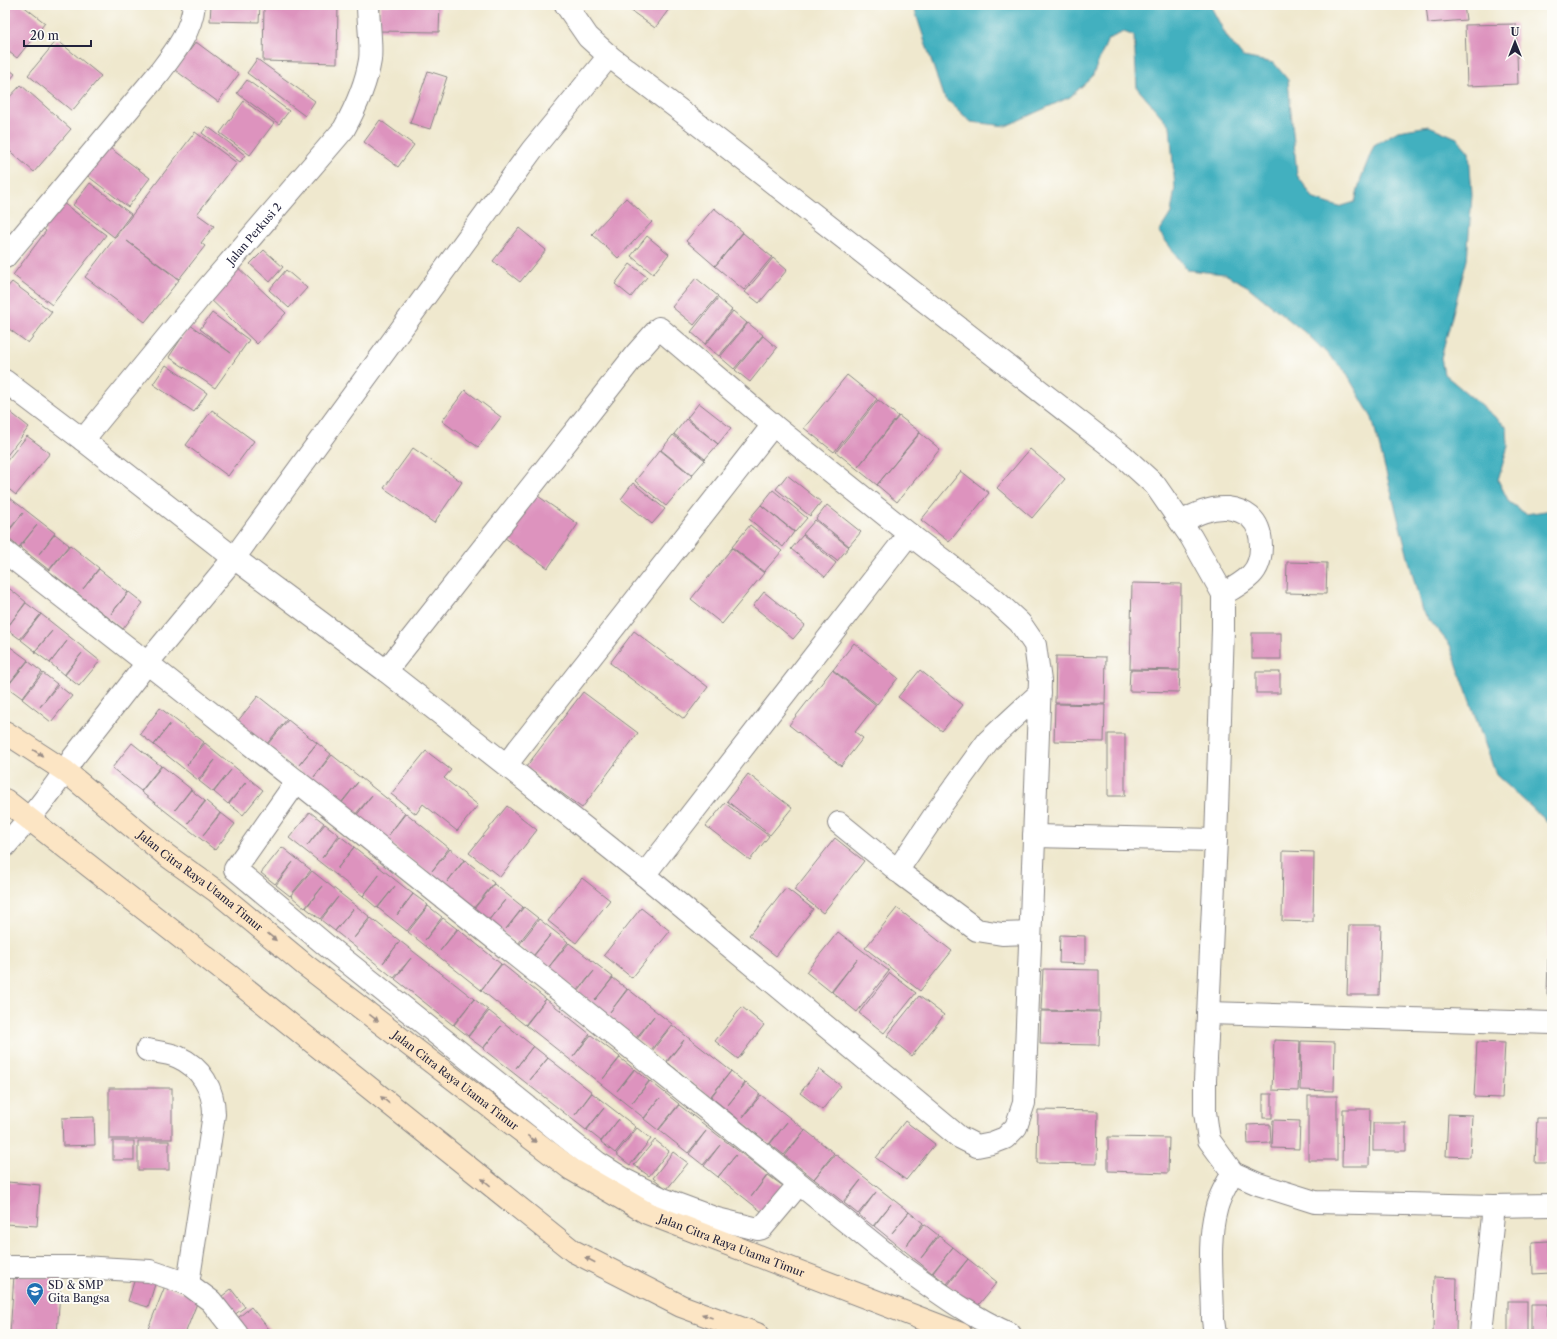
<svg xmlns="http://www.w3.org/2000/svg" width="1557" height="1339" viewBox="0 0 1557 1339" font-family="'Libre Caslon Text',serif">
<style>
.water{fill:#42b0bf;stroke:#32697d}
.building{fill:#dd93be}
.lines{fill:none;stroke-linecap:round;stroke-linejoin:round}
.minor-casing{stroke:#888584;stroke-width:24}
.secondary-casing{stroke:#888584;stroke-width:24}
.minor{stroke:#fff;stroke-width:22}
.secondary{stroke:#fce5c4;stroke-width:22}
.oneway{fill:#9a8d86}
.labels{text-anchor:middle;stroke-width:4;stroke-linejoin:round;paint-order:stroke}
.street-label{font-size:11px;fill:#22223b;stroke:#fdfcf7}
.poi-label{font-size:11px;fill:#22223b;stroke:#fdfcf7;text-anchor:start}
</style>
<rect width="100%" height="100%" fill="#fdfcf7"/>
<filter id="ink" filterUnits="userSpaceOnUse"><feTurbulence type="fractalNoise" baseFrequency=".025" numOctaves="2"/><feDisplacementMap in="SourceGraphic" scale="8" xChannelSelector="R" yChannelSelector="G"/><feConvolveMatrix kernelMatrix="1 2 1 2 8 2 1 2 1" color-interpolation-filters="sRGB"/></filter>
<filter id="wash" filterUnits="userSpaceOnUse"><feTurbulence type="fractalNoise" baseFrequency=".012" numOctaves="4" result="noise"/><feDisplacementMap in="SourceGraphic" scale="16" xChannelSelector="R" yChannelSelector="G"/><feGaussianBlur stdDeviation="0.9" result="paint"/><feColorMatrix in="noise" values="0 0 0 0 0 0 0 0 0 0 0 0 0 0 0 0 0 1.4 0 .05"/><feComposite in="paint" operator="in"/></filter>
<g filter="url(#wash)">
<rect width="100%" height="100%" fill="#efe8ce"/>
<polygon class="water" points="913,5 1210,5 1227,37 1243,57 1274,63 1288,80 1297,175 1314,199 1339,207 1355,202 1361,178 1374,145 1398,131 1429,126 1457,138 1469,152 1472,195 1467,260 1441,358 1444,374 1507,427 1508,446 1498,480 1509,502 1526,514 1552,510 1552,826 1496,775 1450,645 1422,611 1372,418 1345,371 1308,335 1247,286 1225,274 1187,270 1159,232 1171,213 1175,188 1170,126 1137,88 1134,36 1124,32 1108,39 1092,77 1070,97 1006,126 971,122 943,96"/>
<g id="blocks">
<g class="building">
<polygon points="5,5 22,5 45,23 17,58 5,49"/>
<polygon points="211,5 260,5 259,22 210,21"/>
<polygon points="264,5 338,5 337,63 263,61"/>
<polygon points="380,5 440,5 439,32 379,31"/>
<polygon points="623,5 672,5 655,28"/>
<polygon points="1426,5 1464,5 1466,20 1428,23"/>
<polygon points="1516,24 1518,84 1467,86 1465,25"/>
<polygon points="57,40 101,76 72,111 28,75"/>
<polygon points="196,42 239,74 218,102 175,70"/>
<polygon points="257,59 315,101 305,116 247,73"/>
<polygon points="5,66 15,74 5,86"/>
<polygon points="428,71 447,77 430,129 410,123"/>
<polygon points="247,80 289,111 279,124 237,93"/>
<polygon points="21,85 71,129 34,172 5,147 5,102"/>
<polygon points="244,101 274,123 250,155 220,133"/>
<polygon points="380,120 414,145 398,167 364,142"/>
<polygon points="207,126 245,155 240,162 202,133"/>
<polygon points="195,132 237,163 197,214 214,226 201,243 205,246 179,279 127,241 179,280 145,322 85,277"/>
<polygon points="106,145 150,178 128,207 85,174"/>
<polygon points="90,183 131,214 114,237 73,205"/>
<polygon points="626,198 652,222 618,258 592,234"/>
<polygon points="59,200 106,235 52,305 13,275 46,231 39,225"/>
<polygon points="714,208 743,232 715,266 686,241"/>
<polygon points="519,228 546,250 520,282 493,261"/>
<polygon points="743,233 772,257 744,290 715,266"/>
<polygon points="647,236 669,254 653,274 631,256"/>
<polygon points="264,250 283,267 270,282 250,264"/>
<polygon points="773,258 787,270 759,303 745,292"/>
<polygon points="234,264 286,313 257,344 205,294"/>
<polygon points="630,264 647,277 631,297 615,284"/>
<polygon points="286,270 307,288 289,308 269,290"/>
<polygon points="696,278 718,296 694,325 672,307"/>
<polygon points="12,282 52,312 28,343 5,326 5,290"/>
<polygon points="718,298 732,310 705,344 691,332"/>
<polygon points="733,311 747,323 719,356 705,345"/>
<polygon points="212,313 249,340 215,388 169,357 190,325 231,353 200,329"/>
<polygon points="748,323 763,335 734,369 720,357"/>
<polygon points="763,336 777,348 750,382 735,370"/>
<polygon points="166,365 207,393 194,412 153,384"/>
<polygon points="847,375 877,399 834,452 804,428"/>
<polygon points="465,390 501,417 478,447 442,421"/>
<polygon points="878,400 898,416 858,467 899,416 920,432 877,485 836,452"/>
<polygon points="699,403 731,428 718,444 687,418"/>
<polygon points="5,408 29,427 5,458"/>
<polygon points="212,410 254,441 228,476 186,445"/>
<polygon points="686,419 718,444 705,459 674,434"/>
<polygon points="920,433 940,449 897,502 877,485"/>
<polygon points="673,435 705,460 692,475 661,450"/>
<polygon points="27,436 50,453 16,495 5,486 5,463"/>
<polygon points="413,448 462,482 434,523 384,488"/>
<polygon points="1030,449 1065,479 1032,518 997,488"/>
<polygon points="660,450 692,476 666,506 635,481"/>
<polygon points="961,471 989,493 949,542 921,520"/>
<polygon points="787,475 821,502 810,516 776,489"/>
<polygon points="633,483 665,509 652,524 621,499"/>
<polygon points="773,490 807,518 795,532 761,505"/>
<polygon points="5,494 55,533 39,554 55,534 69,545 49,570 20,547 37,525 19,547 5,536 23,513 5,534 5,505 8,502 5,504"/>
<polygon points="535,494 578,524 548,568 505,538"/>
<polygon points="761,505 794,532 783,547 749,519"/>
<polygon points="827,505 861,532 849,546 816,519"/>
<polygon points="815,520 849,547 837,561 803,534"/>
<polygon points="750,525 782,551 764,572 732,547"/>
<polygon points="803,535 836,563 825,577 791,549"/>
<polygon points="70,545 99,568 83,589 99,569 128,592 111,614 129,592 143,603 123,629 49,571"/>
<polygon points="732,548 764,573 722,624 691,599"/>
<polygon points="1287,562 1327,563 1326,594 1286,593"/>
<polygon points="1132,583 1181,584 1180,670 1130,669"/>
<polygon points="5,585 26,602 9,625 26,603 41,614 20,639 5,628"/>
<polygon points="764,592 805,625 793,639 753,606"/>
<polygon points="41,614 100,661 79,686 65,675 82,653 64,675 50,663 67,641 50,663 35,652 52,631 35,651 21,640"/>
<polygon points="634,631 708,687 684,719 610,663"/>
<rect x="1252" y="633" width="29" height="26"/>
<polygon points="5,643 28,660 7,686 5,685 5,659 10,653 5,658"/>
<polygon points="854,643 898,678 877,704 833,670"/>
<polygon points="1056,656 1106,657 1105,704 1055,703"/>
<polygon points="28,661 42,672 22,698 7,687"/>
<polygon points="832,670 876,705 855,732 863,738 841,766 789,725"/>
<polygon points="920,670 963,705 942,731 898,697"/>
<polygon points="1130,670 1180,671 1179,692 1129,691"/>
<rect x="1256" y="672" width="24" height="21"/>
<polygon points="43,673 57,684 40,707 58,685 72,696 51,722 22,699"/>
<polygon points="583,692 638,733 582,808 526,767"/>
<polygon points="258,696 287,719 266,745 237,722"/>
<polygon points="1055,704 1105,705 1104,742 1054,741"/>
<polygon points="160,708 204,742 187,765 205,743 263,790 243,815 229,804 246,782 228,804 214,792 231,770 213,792 199,781 215,760 198,780 154,745 170,724 154,745 140,734"/>
<polygon points="288,720 317,743 299,765 317,743 331,754 314,777 332,755 405,813 388,836 406,813 449,848 432,871 450,849 464,860 447,882 465,860 494,883 473,909 356,816 372,795 355,815 341,804 358,782 340,804 267,745"/>
<rect x="1108" y="734" width="17" height="62"/>
<polygon points="132,743 161,766 141,791 112,768"/>
<polygon points="426,751 451,770 444,778 478,805 457,831 423,804 416,814 391,794"/>
<polygon points="162,766 191,789 175,810 191,790 205,801 188,823 206,801 220,813 203,835 221,813 235,824 215,850 141,792"/>
<polygon points="748,774 792,808 770,835 727,801"/>
<polygon points="725,803 769,836 750,860 706,826"/>
<polygon points="507,806 537,830 500,877 469,853"/>
<polygon points="310,812 324,823 307,846 325,824 339,835 322,858 340,836 354,847 337,869 354,847 413,894 397,915 413,894 428,905 407,931 378,908 395,886 377,908 363,896 380,874 363,896 289,838"/>
<polygon points="835,838 864,861 823,913 794,890"/>
<polygon points="282,847 311,870 290,896 276,885 293,862 275,884 261,873"/>
<polygon points="1283,851 1314,852 1313,922 1282,921"/>
<polygon points="312,871 370,917 354,938 371,918 400,941 383,963 400,941 474,999 453,1025 395,979 411,958 394,978 335,931 353,909 335,931 321,920 338,897 320,919 306,908 323,886 305,908 291,896"/>
<polygon points="582,878 610,900 576,943 548,921"/>
<polygon points="494,884 523,907 506,929 524,907 538,918 518,944 488,921 505,900 488,921 474,909"/>
<polygon points="786,888 813,909 776,956 749,935"/>
<polygon points="428,906 442,917 425,940 443,918 457,929 440,951 458,929 501,964 481,990 408,932"/>
<polygon points="641,908 670,931 632,978 604,955"/>
<polygon points="897,908 952,951 920,991 865,948"/>
<polygon points="539,919 568,942 548,968 533,957 551,934 533,956 519,945"/>
<polygon points="1549,921 1552,921 1552,995 1547,995"/>
<polygon points="1349,925 1381,925 1379,995 1347,995"/>
<polygon points="838,932 889,971 857,1012 832,992 857,959 831,992 806,972"/>
<polygon points="1060,935 1085,936 1085,964 1059,963"/>
<polygon points="569,943 613,977 595,1000 613,978 627,989 610,1012 628,989 672,1024 651,1050 637,1039 654,1016 636,1038 578,992 594,971 577,991 548,968"/>
<polygon points="502,964 546,999 525,1025 481,990"/>
<polygon points="1043,969 1099,970 1099,1011 1041,1010"/>
<polygon points="890,973 916,993 884,1033 859,1013"/>
<polygon points="919,996 944,1015 912,1056 887,1036"/>
<polygon points="474,999 488,1010 468,1036 454,1025"/>
<polygon points="546,999 590,1034 573,1057 591,1035 620,1057 602,1080 620,1058 634,1069 617,1091 635,1069 649,1081 632,1103 650,1081 679,1104 658,1130 644,1119 660,1098 644,1118 526,1025"/>
<polygon points="742,1007 764,1025 738,1059 715,1041"/>
<polygon points="489,1011 533,1046 516,1068 533,1046 548,1058 530,1080 548,1058 592,1092 575,1115 592,1093 636,1127 615,1153 601,1142 619,1119 601,1141 587,1130 604,1108 586,1130 483,1049 501,1026 483,1048 468,1037"/>
<polygon points="1041,1011 1100,1012 1099,1045 1040,1044"/>
<polygon points="672,1025 731,1071 710,1097 667,1062 684,1040 666,1062 652,1051"/>
<polygon points="1274,1040 1300,1041 1298,1091 1272,1090"/>
<polygon points="1301,1041 1335,1042 1334,1091 1300,1090"/>
<polygon points="1477,1042 1505,1043 1502,1098 1474,1097"/>
<polygon points="819,1069 841,1086 822,1110 800,1093"/>
<polygon points="731,1071 745,1083 728,1105 746,1083 760,1094 743,1117 761,1095 805,1130 784,1155 770,1144 787,1122 769,1144 711,1097"/>
<rect x="109" y="1088" width="63" height="51"/>
<rect x="1263" y="1094" width="9" height="24"/>
<rect x="1308" y="1096" width="29" height="64"/>
<polygon points="679,1105 768,1174 751,1197 768,1175 783,1186 762,1212 718,1177 736,1155 718,1177 704,1166 720,1145 703,1165 689,1154 706,1131 688,1153 659,1130"/>
<polygon points="1343,1109 1370,1109 1369,1166 1342,1166"/>
<polygon points="1038,1110 1098,1111 1097,1164 1037,1163"/>
<polygon points="1448,1114 1472,1115 1470,1157 1446,1156"/>
<polygon points="94,1117 95,1145 63,1146 62,1118"/>
<polygon points="1537,1118 1552,1118 1552,1163 1535,1163"/>
<polygon points="1273,1120 1300,1121 1299,1149 1272,1148"/>
<polygon points="905,1121 935,1144 906,1180 876,1158"/>
<rect x="1373" y="1123" width="33" height="28"/>
<polygon points="1270,1124 1271,1143 1248,1144 1247,1125"/>
<polygon points="637,1128 651,1139 630,1165 616,1154"/>
<polygon points="805,1130 834,1153 814,1179 785,1156"/>
<polygon points="1108,1137 1169,1138 1168,1173 1108,1171"/>
<polygon points="655,1140 669,1151 649,1176 634,1165"/>
<rect x="113" y="1141" width="21" height="19"/>
<rect x="138" y="1141" width="31" height="29"/>
<polygon points="673,1152 688,1163 667,1189 653,1178"/>
<polygon points="835,1154 909,1212 892,1233 909,1212 923,1223 906,1246 924,1224 938,1235 921,1258 939,1236 953,1247 932,1273 874,1226 891,1204 873,1226 859,1215 876,1192 858,1214 844,1203 861,1180 843,1202 814,1179"/>
<polygon points="8,1182 40,1185 37,1226 5,1224"/>
<polygon points="1549,1241 1550,1273 1533,1274 1532,1242"/>
<polygon points="953,1247 968,1259 947,1284 933,1273"/>
<polygon points="968,1259 997,1282 976,1308 948,1285"/>
<polygon points="137,1272 157,1278 148,1307 128,1301"/>
<polygon points="14,1275 61,1278 57,1334 10,1334"/>
<polygon points="1434,1277 1457,1278 1456,1334 1433,1334"/>
<polygon points="165,1286 199,1298 185,1334 146,1334"/>
<polygon points="231,1289 245,1307 230,1318 216,1301"/>
<rect x="1508" y="1301" width="19" height="33"/>
<polygon points="1531,1304 1548,1304 1547,1334 1531,1334"/>
<polygon points="251,1307 273,1334 242,1334 233,1322"/>
</g>
</g>
</g>
<g filter="url(#ink)">
<use href="#blocks" fill-opacity="0" stroke="#888584" stroke-width="1"/>
<g class="lines">
<defs>
<g id="minor">
<polyline points="566,5 588,37 609,56"/>
<path d="M5 257 159 73C175 52 191 32 194 5"/>
<polyline points="5,381 83,440 234,558 386,671 506,765 644,875 959,1137 977,1146 992,1143 1005,1138 1016,1127 1024,1103 1040,681 1035,645 1020,623 995,600 909,534 773,425 506,765"/>
<path id="s1" d="M83 440 205 291 344 129C356 107 366 85 370 60 372 46 368 21 368 5"/>
<path d="M1181 522C1196 514 1210 507 1227 508 1235 509 1244 512 1250 517 1265 530 1264 562 1251 575 1243 583 1232 589 1223 594"/>
<path d="M5 552C306 786 603 1025 900 1265 935 1290 971 1317 1010 1334"/>
<polyline points="386,671 635,355 659,328 773,425"/>
<polyline points="297,781 235,869 327,946 598,1163 625,1180 663,1199 717,1219 758,1229 762,1228 799,1184"/>
<polyline points="839,823 903,875 977,930 1002,934 1030,933"/>
<polyline points="1034,836 1216,840"/>
<path d="M5 846C30 818 54 790 73 758L148 662 234 558 532 150 609 56 681 111 1122 455 1155 485 1191 537 1223 594V629L1216 840 1205 1081V1112L1209 1140 1233 1173 1258 1184 1315 1202 1494 1206 1552 1205"/>
<polyline points="897,871 940,807 988,741 1040,693"/>
<polyline points="644,875 909,534"/>
<polyline points="1208,1013 1552,1023"/>
<path d="M147 1050C157 1052 169 1053 178 1057 201 1067 214 1090 214 1114L188 1284"/>
<polyline points="5,1267 81,1267 150,1271 188,1284 211,1301 237,1334"/>
<path d="M1215 1334 1213 1320C1213 1286 1207 1242 1216 1210 1219 1197 1226 1185 1233 1173"/>
<polyline points="1481,1334 1494,1206"/>
</g>
<g id="secondary">
<path id="s2" d="M5 732 65 771 166 855 216 891 305 965 571 1169 647 1213 961 1334"/>
<polyline points="5,800 230,976 573,1251 681,1306 757,1334"/>
</g>
</defs>
<use href="#minor" class="minor-casing"/>
<use href="#secondary" class="secondary-casing"/>
<use href="#minor" class="minor"/>
<use href="#secondary" class="secondary"/>
</g>
<defs><path id="oneway-solid" d="M-6-.8H1V-3.2L6.5 0L1 3.2V.8H-6Z"/></defs>
<g class="oneway">
<use href="#oneway-solid" transform="translate(38 753) rotate(33)"/>
<use href="#oneway-solid" transform="translate(272 937) rotate(40)"/>
<use href="#oneway-solid" transform="translate(374 1018) rotate(38)"/>
<use href="#oneway-solid" transform="translate(385 1100) rotate(-141)"/>
<use href="#oneway-solid" transform="translate(532 1139) rotate(38)"/>
<use href="#oneway-solid" transform="translate(486 1182) rotate(-141)"/>
<use href="#oneway-solid" transform="translate(590 1260) rotate(-153)"/>
<use href="#oneway-solid" transform="translate(707 1316) rotate(-160)"/>
</g>
</g>
<defs>
<symbol id="school-pin" viewBox="-11 -11 22 30"><path d="M0 17L-7.5 6A9.5 9.5 0 1 1 7.5 6Z" fill="#1f6fb2" stroke="#fdfcf7"/><path d="M0-5L7-2L0 1L-7-2ZM-4 1L0 2.5L4 1V4Q0 6-4 4Z" fill="#fff"/></symbol>
</defs>
<g fill-rule="evenodd">
<use href="#school-pin" x="25" y="1281" width="20" height="27"/>
</g>
<g class="labels">
<g class="street-label">
<text dy="4" stroke="none"><textPath href="#s1" startOffset="268">Jalan Perkusi 2</textPath></text>
<text dy="4" stroke="none"><textPath href="#s2" startOffset="246">Jalan Citra Raya Utama Timur</textPath></text>
<text dy="4" stroke="none"><textPath href="#s2" startOffset="570">Jalan Citra Raya Utama Timur</textPath></text>
<text dy="4" stroke="none"><textPath href="#s2" startOffset="894">Jalan Citra Raya Utama Timur</textPath></text>
</g>
<g class="poi-label">
<text x="48" y="1289">SD &amp; SMP<tspan x="48" dy="13">Gita Bangsa</tspan></text>
</g>
</g>
<rect width="1557" height="1339" fill="none" stroke="#fdfcf7" stroke-width="20"/>
<g transform="translate(1515 42)" stroke="#fdfcf7" stroke-width="3" paint-order="stroke">
<path d="M0-3L7 15L0 10L-7 15Z" fill="#22223b"/>
<text y="-6" font-size="11" font-weight="bold" text-anchor="middle" fill="#22223b">U</text>
</g>
<path d="M24 40v6h67v-6" fill="none" stroke="#22223b" stroke-width="2"/>
<text x="30" y="40" font-size="12" fill="#22223b" stroke="#fdfcf7" stroke-width="3" paint-order="stroke">20 m</text>
</svg>
